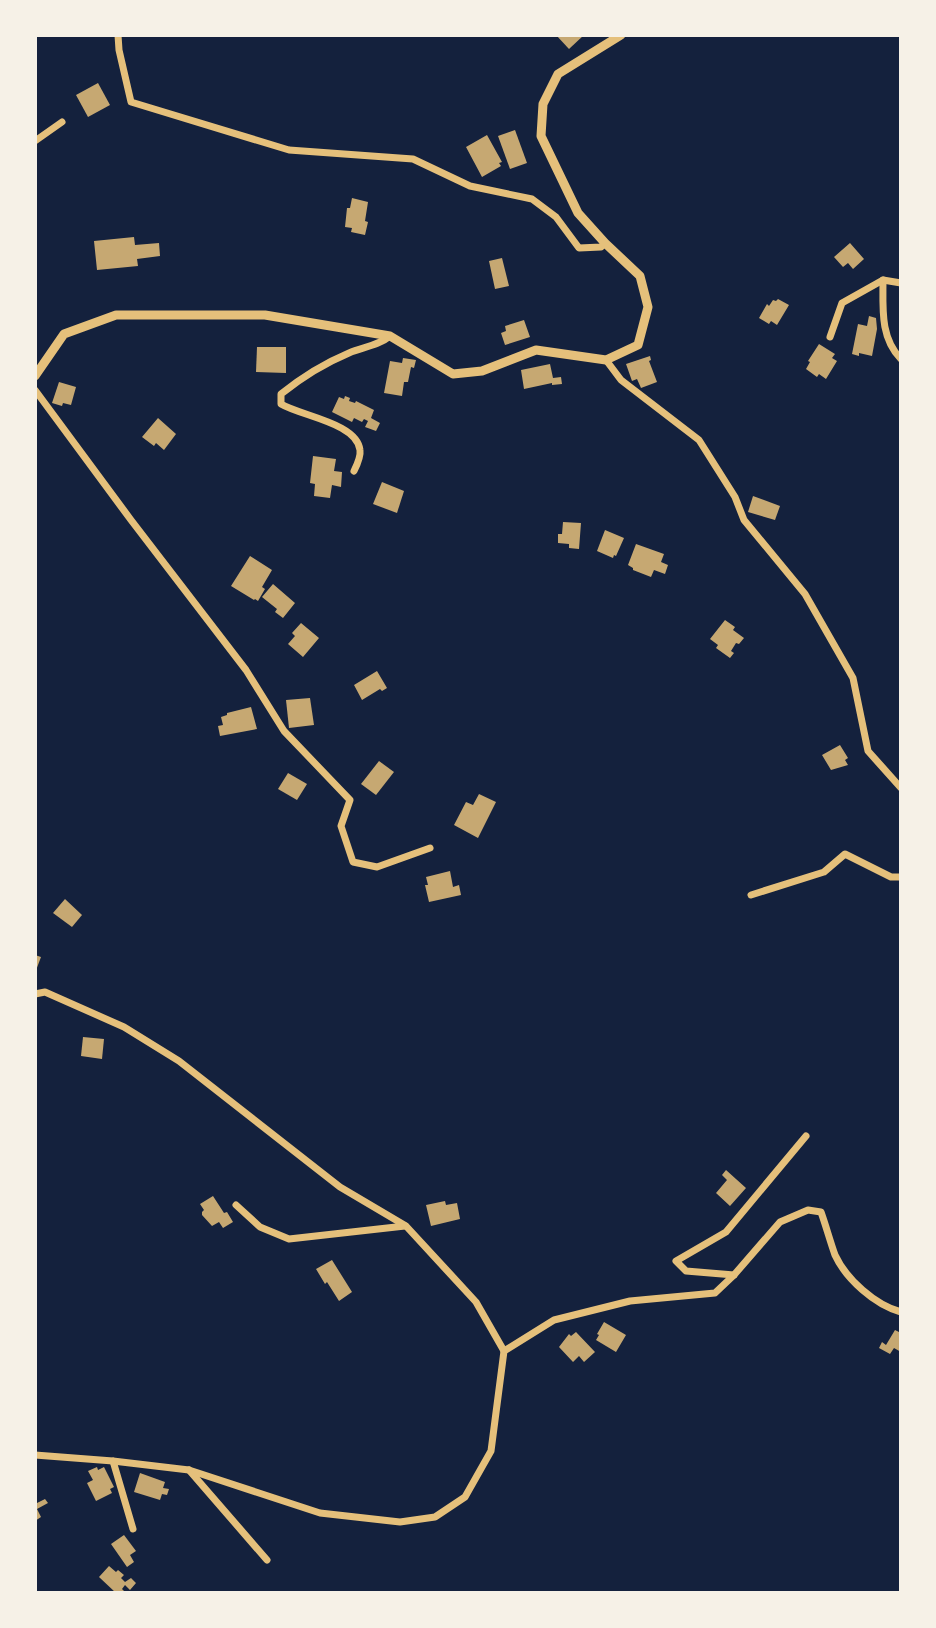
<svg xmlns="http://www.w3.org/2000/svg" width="936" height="1628" viewBox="0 0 936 1628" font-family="Lato,sans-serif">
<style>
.building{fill:#c6a872}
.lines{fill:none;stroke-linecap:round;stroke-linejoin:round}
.minor{stroke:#e5c07b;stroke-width:7}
.tertiary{stroke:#e5c07b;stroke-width:9}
</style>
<rect width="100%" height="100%" fill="#14213d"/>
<g class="building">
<polygon points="556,35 584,35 569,49"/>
<polygon points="98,83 110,105 88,117 76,95"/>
<polygon points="515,130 527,163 510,169 498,136"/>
<polygon points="487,135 502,162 499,163 501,166 482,177 466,147"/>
<polygon points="352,198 368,202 365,221 368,222 365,235 351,232 352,228 345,227 347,208 350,208"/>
<polygon points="134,237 135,245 159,243 160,256 137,259 138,266 97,270 94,241"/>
<polygon points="850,243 864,259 853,269 848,263 843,267 834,257"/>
<polygon points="502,258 509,286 495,289 489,261"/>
<polygon points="778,299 789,305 777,325 771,321 769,324 759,318 767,304 769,306 773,300 776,301"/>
<polygon points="869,316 876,318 877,329 872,356 859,353 859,356 852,354 858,324 867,326"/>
<polygon points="524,320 530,337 505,345 501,333 506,331 505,326"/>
<polygon points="819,344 835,354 832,358 837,361 826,379 819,374 817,377 806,369 810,362 808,361"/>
<polygon points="257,347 286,347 286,373 256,372"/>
<polygon points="650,356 651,360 649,361 657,382 641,388 637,379 632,381 626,364"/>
<polygon points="403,358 416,360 414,368 411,367 408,382 404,382 402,396 384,393 390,361 402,363"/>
<polygon points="550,364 553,378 561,377 562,384 552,385 552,383 524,389 521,370"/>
<polygon points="59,382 76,387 71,405 63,403 62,406 52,403"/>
<polygon points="345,396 350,398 349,401 355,403 356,401 374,410 371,418 380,423 376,431 365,427 368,421 364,419 362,422 354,418 352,422 332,412 339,397 344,399"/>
<polygon points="158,418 176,434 164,450 156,443 154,446 142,437"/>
<polygon points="313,456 336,459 334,471 342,472 341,487 332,485 330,498 314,496 315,484 310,483"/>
<polygon points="382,482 404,491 397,513 373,504"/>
<polygon points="753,496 780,506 775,520 748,512"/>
<polygon points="563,522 581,523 579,549 569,548 569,544 558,543 558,534 562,534"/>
<polygon points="605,530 624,538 616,556 614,555 613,558 597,551"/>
<polygon points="636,544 664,554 661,562 668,565 665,574 654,570 651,577 633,570 633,568 628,565"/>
<polygon points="250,556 272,570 262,587 265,589 258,601 255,599 254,600 231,586"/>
<polygon points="273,584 295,603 283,618 275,612 277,609 262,597"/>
<polygon points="725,620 735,627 733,630 744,638 739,644 736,643 731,651 734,653 730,658 716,648 718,645 710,639"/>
<polygon points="301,623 319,638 303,657 288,644 295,636 292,633"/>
<polygon points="377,671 387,688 382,691 380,689 362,700 354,685"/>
<polygon points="310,698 314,725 289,728 286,700"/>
<polygon points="251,707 257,729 220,736 218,726 223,725 221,717 227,715 227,713"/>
<polygon points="840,745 848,758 845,760 848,765 831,770 822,755"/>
<polygon points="379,761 394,772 376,795 361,784"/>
<polygon points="288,773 307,784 297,800 278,789"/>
<polygon points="479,794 496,802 478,838 454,825 466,802 473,805"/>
<polygon points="450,871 453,887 459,885 461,895 429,902 425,885 428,885 426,877"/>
<polygon points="65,899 82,915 72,927 53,913"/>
<polygon points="35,955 41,957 35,973"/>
<polygon points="83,1037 104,1039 102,1059 81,1056"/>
<polygon points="726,1170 746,1188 730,1206 716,1193 727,1180 722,1175"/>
<polygon points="213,1196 224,1213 227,1212 233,1222 223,1228 219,1222 212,1226 202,1215 202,1212 204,1210 200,1204"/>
<polygon points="445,1201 446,1205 457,1203 460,1219 431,1226 426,1205"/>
<polygon points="332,1260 352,1292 339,1301 327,1282 325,1284 316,1269"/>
<polygon points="604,1322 626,1335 616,1352 596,1340 599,1335 597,1334"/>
<polygon points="895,1330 901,1333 901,1352 894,1348 890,1354 879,1348 882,1342 886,1345"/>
<polygon points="576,1332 595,1352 584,1362 579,1356 573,1362 559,1347 569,1334 571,1336"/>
<polygon points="97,1467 98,1470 104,1467 114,1487 110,1489 112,1493 96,1501 87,1483 93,1480 88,1471"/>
<polygon points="140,1473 165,1482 163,1488 169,1489 167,1495 162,1494 160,1500 134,1492"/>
<polygon points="45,1499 48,1503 37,1509 41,1517 35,1521 35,1504"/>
<polygon points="124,1535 136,1551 130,1555 134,1562 127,1567 111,1544"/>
<polygon points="109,1566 116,1572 118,1570 124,1575 121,1578 125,1582 131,1578 136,1583 130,1590 125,1585 122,1589 126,1593 116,1593 99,1577"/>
</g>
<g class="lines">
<g class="minor">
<polyline points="118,35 119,50 131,102 289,150 413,159 470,186 532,199 556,217 579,248 601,247 605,243"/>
<polyline points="35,141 62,122"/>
<path d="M883 280C883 308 880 338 901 359"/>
<polyline points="830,337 842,303 883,280 901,283"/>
<polyline points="606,360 621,380 699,440 735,497 744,520 805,594 853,678 868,751 901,788"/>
<polyline points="35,390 131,520 246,670 284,731 350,800 341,826 353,862 377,867 430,848"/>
<path d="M354 471C357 465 361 457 360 450 357 423 301 416 281 404V394C301 378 325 363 349 353 363 347 378 346 390 336"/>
<polyline points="751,895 824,872 845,854 891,877 901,877"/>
<polyline points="35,994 45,992 124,1027 179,1061 340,1187 406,1226 476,1302 504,1351"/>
<polyline points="236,1205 260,1227 289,1239 405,1226"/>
<polyline points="734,1275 686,1271 676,1261 726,1232 806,1136"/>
<path d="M35 1455 113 1461 189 1470 320 1513 400 1522 435 1517 465 1497 491 1451 504 1351 554 1320 630 1301 715 1293 734 1275 780 1222 808 1210 821 1212C826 1226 830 1241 835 1255 846 1279 875 1305 901 1312"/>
<polyline points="113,1461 133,1529"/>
<polyline points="189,1470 267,1560"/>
</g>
<polyline class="tertiary" points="35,376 64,334 116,315 265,315 390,336 453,374 482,371 536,350 606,360 638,345 648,307 640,276 605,243 578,213 541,136 543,104 558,74 621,35"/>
</g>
<rect width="936" height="1628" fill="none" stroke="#f6f1e7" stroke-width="74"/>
</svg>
